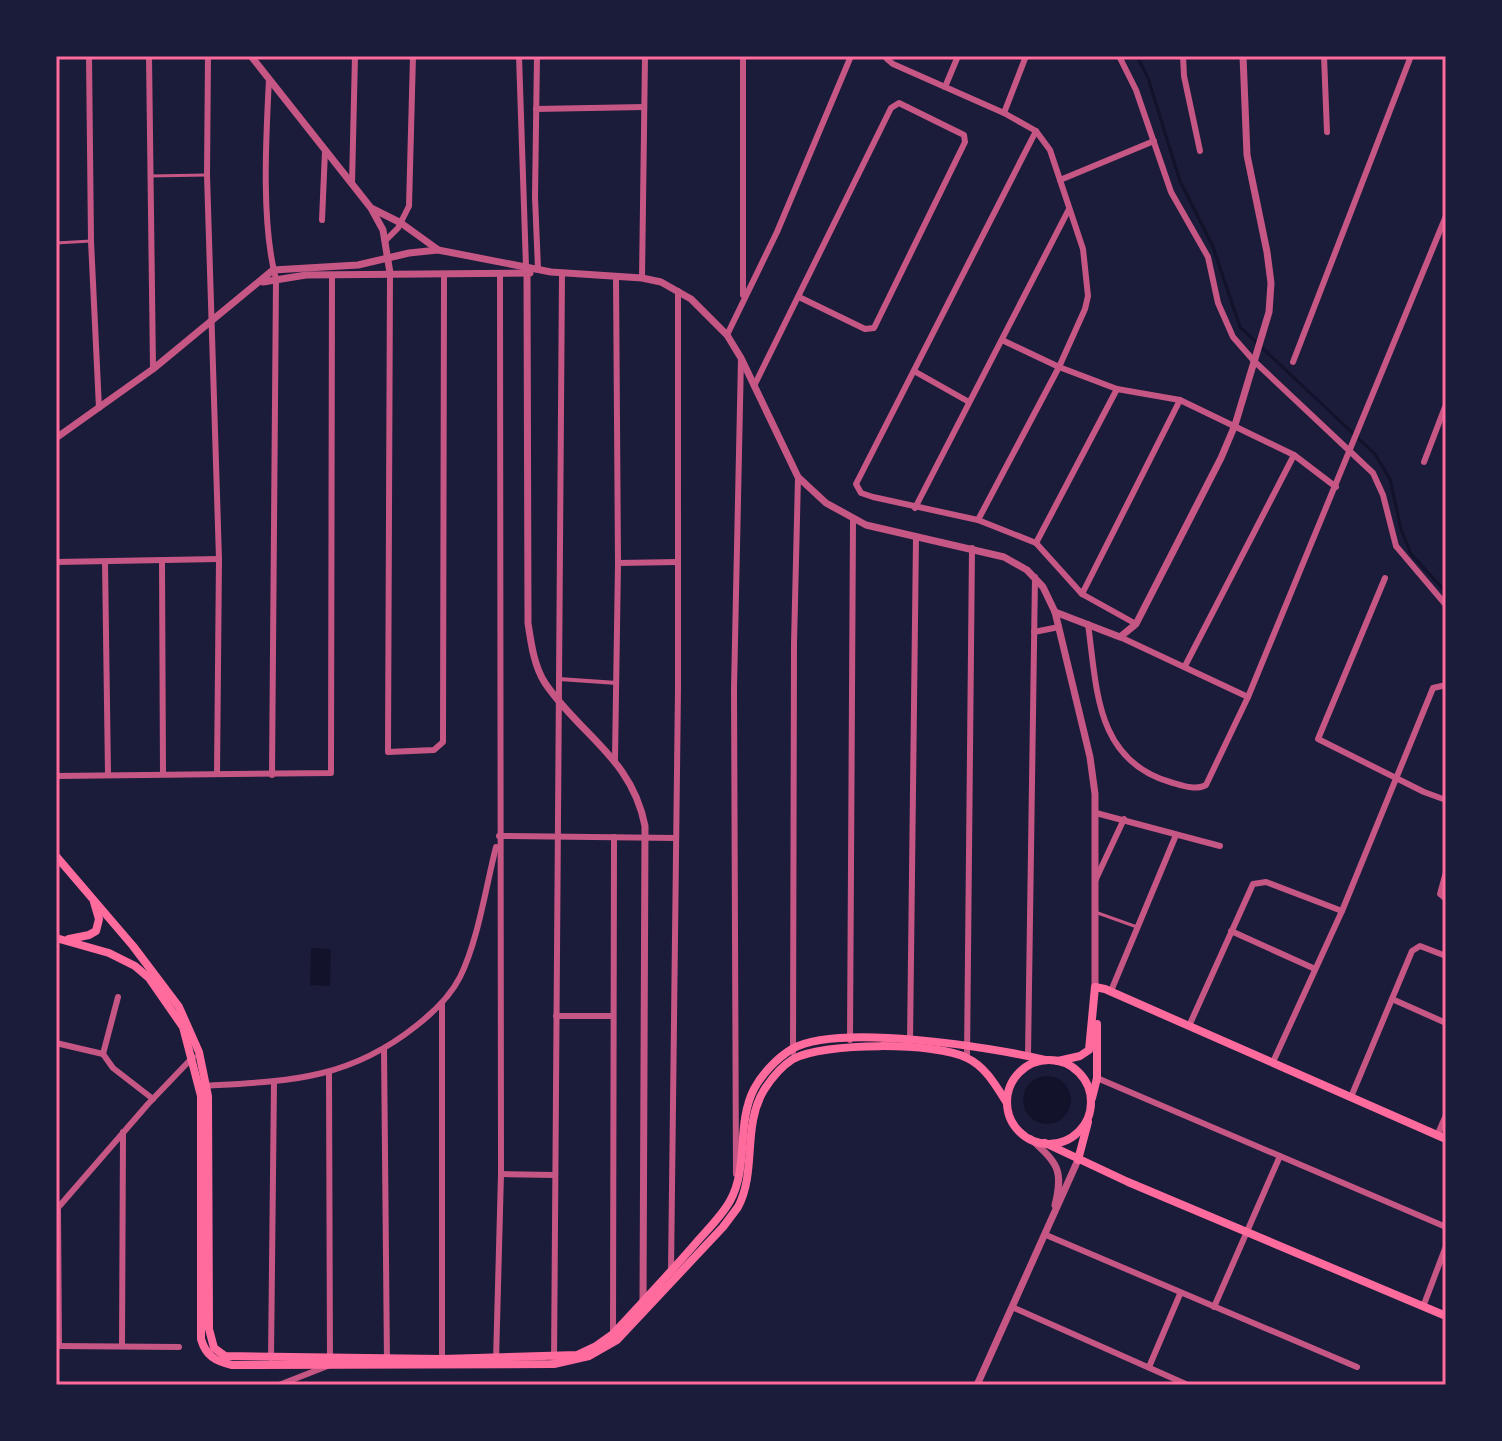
<svg xmlns="http://www.w3.org/2000/svg" width="1502" height="1441" viewBox="0 0 1502 1441" font-family="'Work Sans',sans-serif">
<style>
.water{fill:#12122b}
.lines{fill:none;stroke-linecap:round;stroke-linejoin:round}
.stream{stroke:#12122b;stroke-width:3}
.service{stroke:#c65784;stroke-width:3}
.pedestrian{stroke:#c65784;stroke-width:4}
.minor{stroke:#c65784;stroke-width:6}
.tertiary{stroke:#c65784;stroke-width:7}
.secondary{stroke:#ff6b9d;stroke-width:8}
.neatline{fill:none;stroke:#ff6b9d;stroke-width:3}
</style>
<rect width="100%" height="100%" fill="#1b1b3a"/>
<g class="water">
<polygon points="311,948 331,949 330,986 310,985"/>
<circle cx="1047" cy="1100" r="24"/>
</g>
<g class="lines">
<polyline class="stream" points="1137,56 1148,78 1180,181 1213,247 1240,327 1375,454 1390,479 1401,529 1411,554 1446,592"/>
<g class="service">
<polyline points="150,176 206,175"/>
<polyline points="56,243 91,241"/>
<polyline points="1095,912 1137,927"/>
</g>
<polyline class="pedestrian" points="559,679 617,683"/>
<g class="minor">
<polyline points="89,56 91,241 99,408"/>
<polyline points="149,56 153,369"/>
<polyline points="208,56 207,175 219,559 217,774"/>
<polyline points="519,56 526,267"/>
<polyline points="537,56 535,197 538,269"/>
<polyline points="743,56 743,295"/>
<polyline points="888,56 887,59 893,64 1004,113 1036,131 1050,150 1083,249 1088,296 1085,309 1059,367 978,520"/>
<polyline points="1119,56 1136,90 1171,192 1208,257 1218,303 1233,337 1254,361 1373,473 1383,495 1396,546 1446,605"/>
<polyline points="1183,56 1184,76 1200,151"/>
<polyline points="1324,56 1327,132"/>
<path d="M269 79C266 137 261 224 276 279L272 775"/>
<polyline points="945,87 958,56"/>
<polyline points="536,109 644,107"/>
<polyline points="1004,113 1026,56"/>
<polyline points="1036,131 856,484 861,493 873,497 978,520 1036,543 1082,594 1136,624"/>
<polyline points="1060,180 1154,141"/>
<polyline points="352,184 355,56"/>
<polyline points="322,220 325,151"/>
<polyline points="386,240 398,228 409,206 413,56"/>
<polyline points="390,273 388,752 434,750 443,742 444,274"/>
<polyline points="642,278 645,56"/>
<polyline points="727,335 777,232 851,56"/>
<polyline points="1002,340 1059,367 1117,389 1180,400 1294,455 1336,487"/>
<polyline points="1293,362 1411,56"/>
<polyline points="914,371 969,402"/>
<polyline points="754,386 891,108 899,103 964,135 965,142 874,328 865,329 799,297"/>
<polyline points="1424,462 1445,407"/>
<polyline points="915,508 1069,209"/>
<polyline points="1036,543 1117,389"/>
<polyline points="162,561 163,774"/>
<polyline points="56,562 219,559"/>
<polyline points="105,562 108,774"/>
<polyline points="618,563 678,562"/>
<polyline points="1385,578 1318,739 1424,792 1446,800"/>
<polyline points="1082,594 1180,400"/>
<path d="M1088 624C1097 688 1095 760 1170 782 1181 785 1195 791 1206 785L1248 697 1446 216"/>
<polyline points="1034,632 1059,627"/>
<polyline points="1120,637 1248,697"/>
<polyline points="1185,666 1294,455"/>
<polyline points="615,759 618,563 616,276"/>
<polyline points="56,776 331,773 332,275"/>
<polyline points="1096,813 1220,846"/>
<polyline points="499,836 676,838"/>
<polyline points="1446,872 1440,894 1446,899"/>
<polyline points="1095,881 1124,819"/>
<polyline points="1231,931 1313,968"/>
<polyline points="1111,991 1176,835"/>
<polyline points="118,997 103,1054 113,1068 153,1099"/>
<polyline points="1392,999 1446,1023"/>
<polyline points="442,1003 442,1360"/>
<polyline points="556,1016 613,1016"/>
<polyline points="1189,1026 1253,884 1266,882 1342,911"/>
<polyline points="850,1040 853,520"/>
<polyline points="910,1042 916,537"/>
<polyline points="56,1043 103,1054"/>
<polyline points="384,1049 387,1362"/>
<polyline points="793,1052 794,644 798,477"/>
<polyline points="1028,1056 1035,577"/>
<polyline points="967,1057 972,548"/>
<polyline points="1273,1062 1342,911 1433,688 1446,685"/>
<polyline points="1097,1078 1446,1227"/>
<path d="M203 1086C286 1081 347 1081 416 1026 434 1012 450 997 460 977 478 941 486 886 496 847"/>
<polyline points="1351,1097 1412,951 1420,946 1446,956"/>
<polyline points="1437,1136 1446,1115"/>
<polyline points="501,1174 555,1175"/>
<polyline points="736,1174 734,689 741,358"/>
<polyline points="58,1209 59,1346"/>
<polyline points="56,1210 148,1104 193,1057"/>
<polyline points="1046,1235 1357,1367"/>
<polyline points="671,1272 678,688 678,291"/>
<polyline points="1012,1307 1188,1385"/>
<polyline points="1214,1307 1280,1156"/>
<polyline points="1423,1307 1446,1246"/>
<polyline points="613,1333 614,837"/>
<polyline points="56,1346 179,1347"/>
<polyline points="122,1346 123,1132"/>
<polyline points="271,1358 274,1082"/>
<polyline points="496,1361 501,1174 500,273"/>
<polyline points="554,1364 562,273"/>
<polyline points="1149,1367 1180,1294"/>
<polyline points="279,1385 330,1365 329,1073"/>
</g>
<g class="tertiary">
<polyline points="251,56 371,208 383,230 390,273"/>
<polyline points="373,209 401,223 437,249"/>
<path d="M527 274 528 623C531 643 534 666 545 683 580 735 632 758 645 826L643 1306"/>
<polyline points="263,282 306,275 530,273"/>
<polyline points="56,438 153,369 273,270 358,265 409,253 438,250 551,272 642,278 661,282 691,299 727,335 741,358 798,477 826,503 866,525 1004,557 1027,570 1043,587 1055,612 1090,757 1095,794 1095,987"/>
<polyline points="1055,612 1120,637 1136,624 1221,458 1235,425 1269,312 1271,283 1267,252 1247,155 1243,56"/>
<path d="M1031 1139C1057 1163 1064 1169 1055 1205"/>
<polyline points="977,1385 1078,1160"/>
</g>
<g class="secondary">
<path d="M56 856 133 946 179 1007 199 1052 208 1096 209 1329 214 1348 225 1356 442 1359 577 1355 596 1346 613 1334C641 1304 669 1274 695 1244 707 1230 721 1217 730 1201 749 1167 736 1124 754 1089 762 1074 777 1058 792 1049 838 1023 992 1047 1045 1060"/>
<path d="M56 938 109 953 135 966 149 978 183 1027 201 1096V1339C206 1356 215 1361 232 1365L554 1364 589 1356 617 1340 723 1227 738 1207C757 1171 742 1126 764 1090 771 1079 782 1066 793 1059 823 1042 937 1042 967 1058 986 1067 996 1086 1007 1103"/>
<polyline points="69,939 89,935 96,931 99,919 94,902"/>
<circle cx="1049" cy="1102" r="42"/>
<polyline points="1058,1061 1080,1056 1089,1050 1095,987 1105,989 1446,1139"/>
<polyline points="1092,1098 1097,1078 1097,1024"/>
<polyline points="1045,1143 1128,1182 1446,1316"/>
<polyline points="1078,1160 1088,1122"/>
</g>
</g>
<rect width="1502" height="1441" fill="none" stroke="#1b1b3a" stroke-width="116"/>
<rect x="58" y="58" width="1386" height="1325" class="neatline"/>
</svg>
